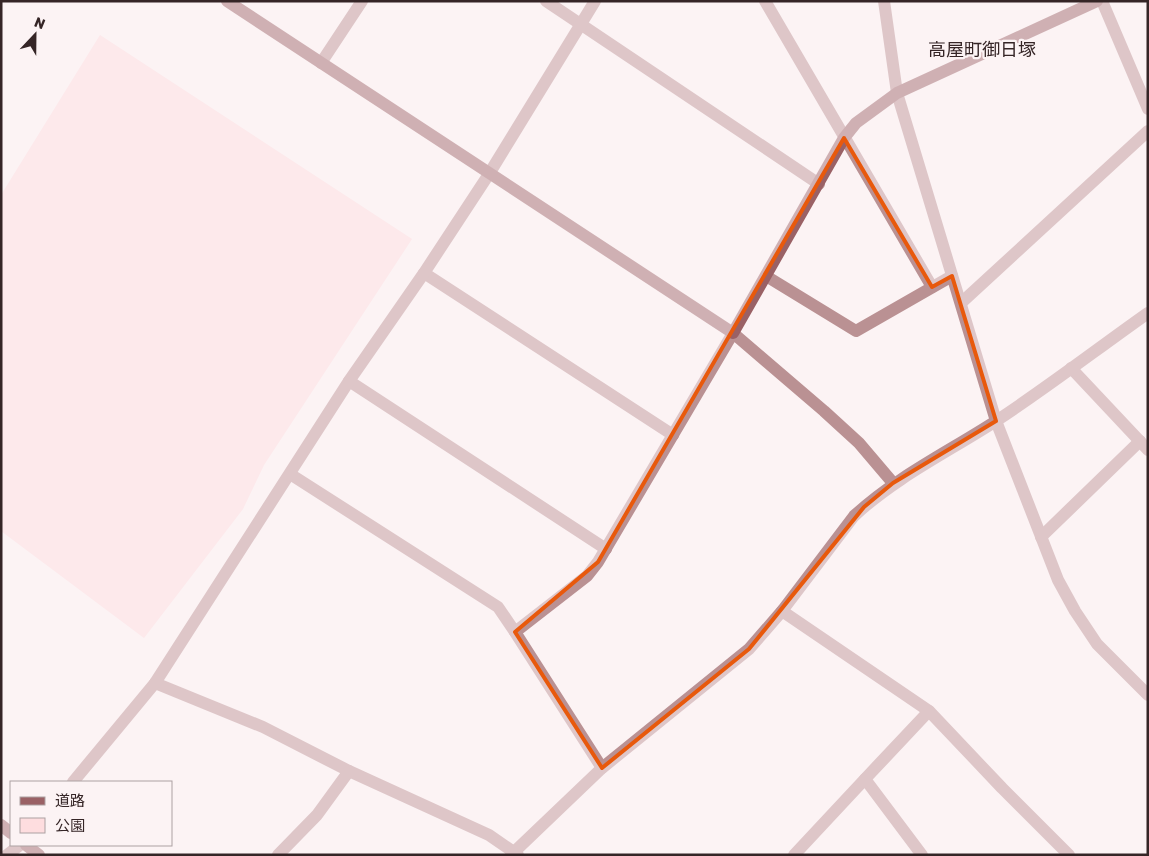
<svg xmlns="http://www.w3.org/2000/svg" width="1149" height="856" viewBox="0 0 1149 856" font-family="Rubik,'Noto Sans JP',sans-serif">
<style>
.green{fill:#fedddf}
.lines{fill:none;stroke-linecap:round;stroke-linejoin:round}
.street{stroke:#ba9193;stroke-width:12}
.secondary{stroke:#9a6165;stroke-width:12}
.marked{fill:none;stroke:#e8590c;stroke-width:4;stroke-linejoin:round}
.labels{text-anchor:middle;stroke-width:4.5;stroke-linejoin:round;paint-order:stroke}
.quarter-label{font-size:18px;fill:#352526;stroke:#fcf3f4}
</style>
<rect width="100%" height="100%" fill="#fcf3f4"/>
<polygon class="green" points="100,35 412,239 264,465 243,509 144,638 1,531 1,195"/>
<g class="lines">
<g class="street">
<polyline points="546,1 819,184"/>
<polyline points="765,1 932,287"/>
<polyline points="884,1 897,93 996,421 1058,580 1075,611 1097,644 1148,695"/>
<polyline points="1102,1 1148,109"/>
<polyline points="321,63 362,1"/>
<polyline points="424,273 673,435"/>
<polyline points="766,276 856,331 952,276"/>
<polyline points="961,303 1148,131"/>
<polyline points="1071,368 1148,450"/>
<polyline points="349,381 606,549"/>
<polyline points="290,474 498,607 515,632 587,576 598,562 733,333 824,411 859,443 893,483"/>
<polyline points="1041,537 1140,441"/>
<polyline points="782,611 929,711 1002,788 1069,855"/>
<polyline points="515,632 602,768"/>
<polyline points="155,683 263,727 349,771 489,835 518,855"/>
<polyline points="865,779 929,711"/>
<polyline points="73,782 155,683 349,381 424,273 489,174 595,1"/>
<polyline points="7,855 20,845"/>
<polyline points="278,855 317,815 349,771"/>
<path d="M511 855 602 768 749 649 782 611 854 516C896 477 948 452 996 421 1048 387 1097 349 1148 313"/>
<polyline points="794,855 865,779 922,855"/>
</g>
<g class="secondary">
<polyline points="227,1 733,333 844,138 856,123 897,93 1097,1"/>
<polyline points="1,825 11,833"/>
<polyline points="26,845 39,855"/>
</g>
</g>
<path d="M0 0H1149V856H0ZM844 138 932 287 952 276 996 421 893 483 864 507 749 649 602 768 515 632 598 562Z" fill="#fcf3f4" fill-opacity=".55" fill-rule="evenodd"/>
<path class="marked" d="M844 138 932 287 952 276 996 421 893 483 864 507 749 649 602 768 515 632 598 562Z"/>
<g class="labels">
<g class="quarter-label">
<text x="982" y="56">高屋町御日塚</text>
</g>
</g>
<rect width="1149" height="856" fill="none" stroke="#352526" stroke-width="5"/>
<rect x="10" y="781" width="162" height="65" fill="#fcf3f4" stroke="#aca1a2"/>
<rect x="20" y="797" width="25" height="8" fill="#9a6165" stroke="#aca1a2"/>
<text x="55" y="806" font-size="15" fill="#352526">道路</text>
<rect x="20" y="818" width="25" height="15" fill="#fedddf" stroke="#aca1a2"/>
<text x="55" y="831" font-size="15" fill="#352526">公園</text>
<g transform="translate(35 35) rotate(22)" stroke="#fcf3f4" stroke-width="4" paint-order="stroke">
<path d="M0-4L9 19L0 12L-9 19Z" fill="#352526"/>
<text y="-8" font-size="14" font-weight="bold" text-anchor="middle" fill="#352526">N</text>
</g>
</svg>
